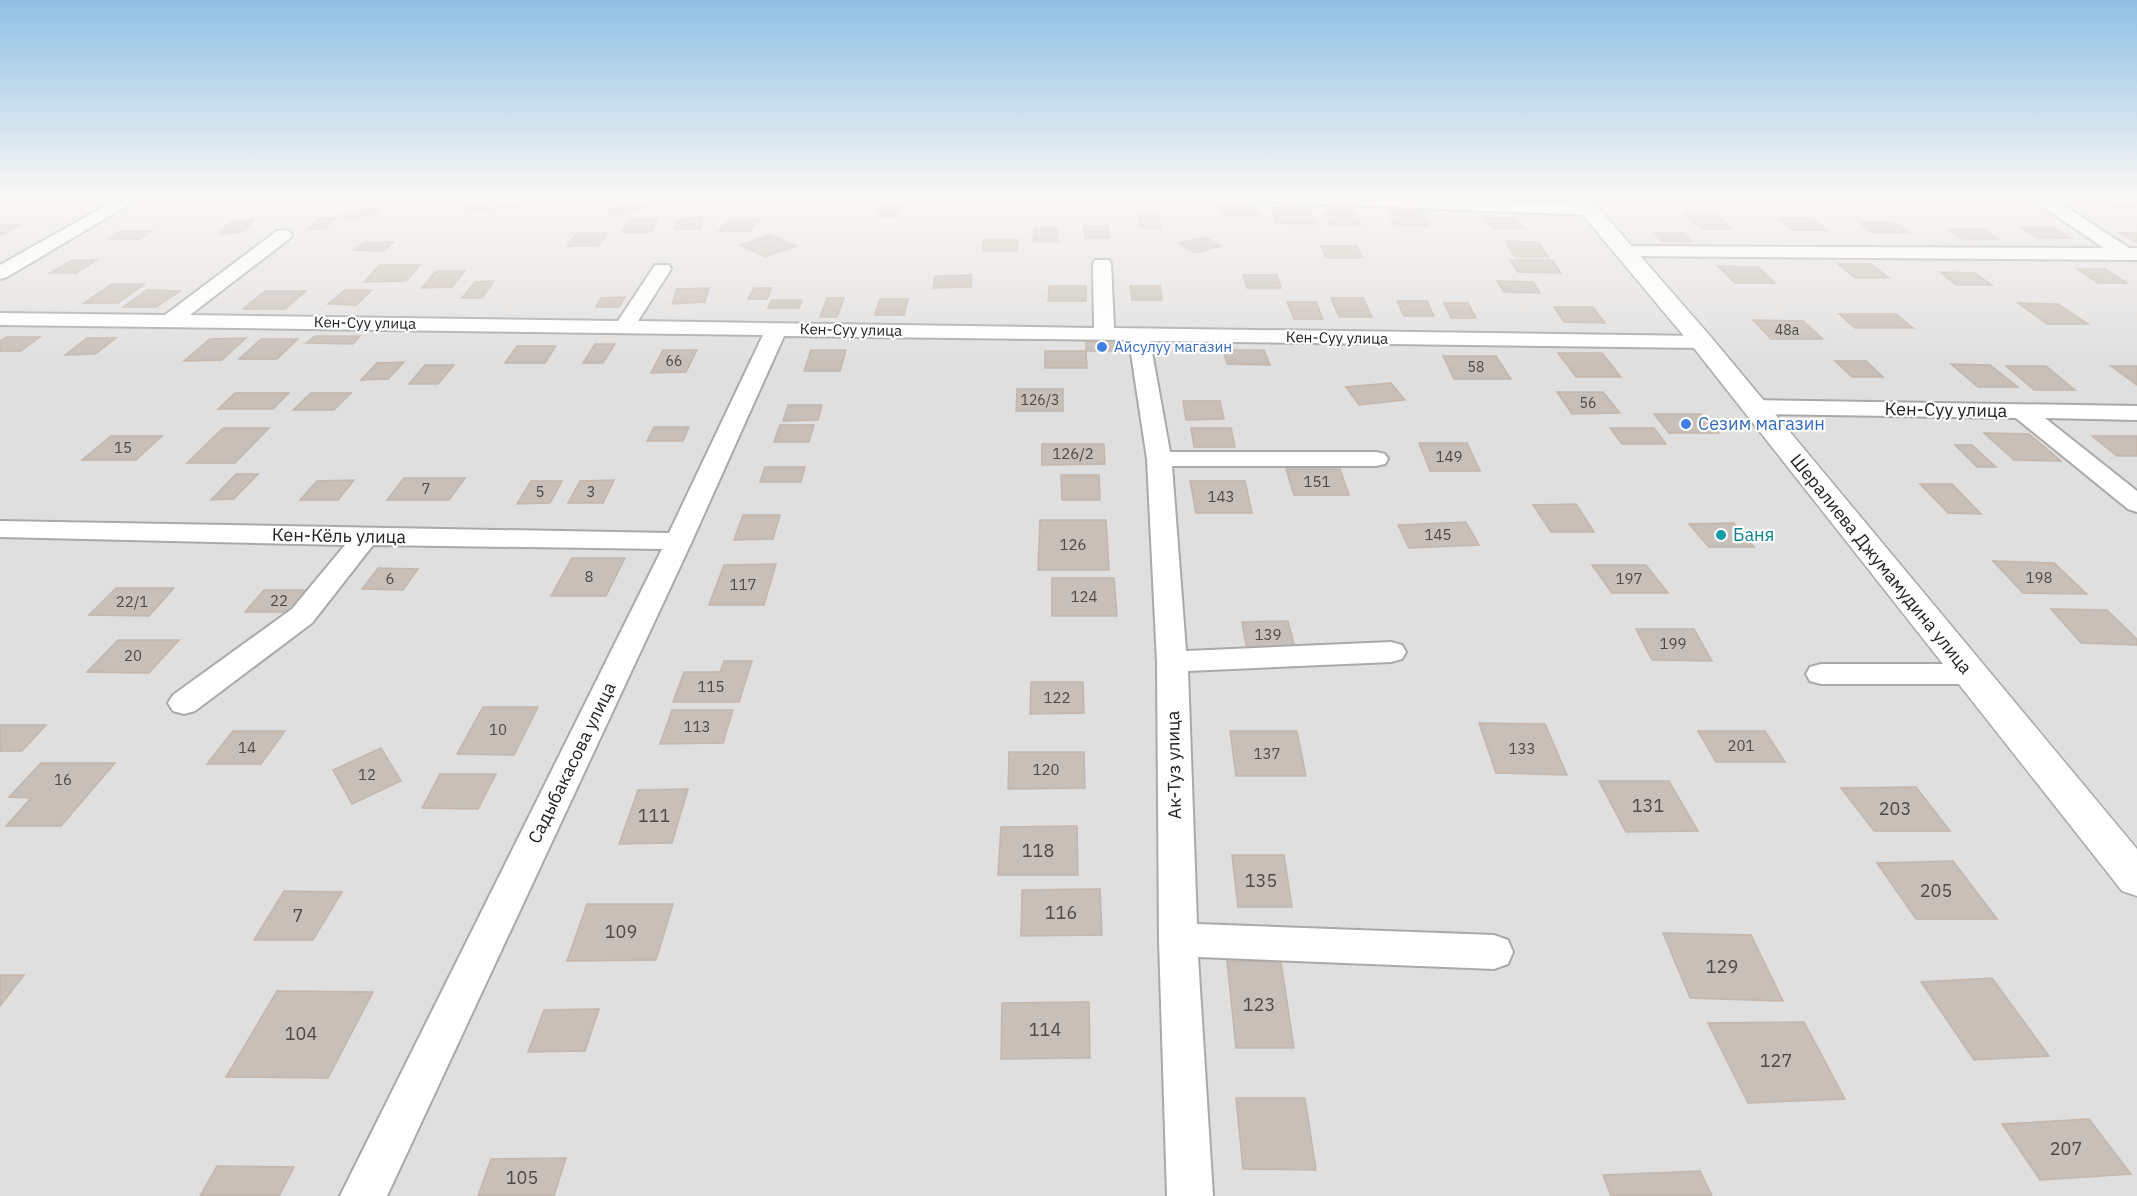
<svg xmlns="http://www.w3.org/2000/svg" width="2137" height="1196" viewBox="0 0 2137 1196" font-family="'IBM Plex Sans',sans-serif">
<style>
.residential{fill:#e0dfdf}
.building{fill:#c7bfb8;stroke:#c4b6ab;stroke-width:1.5}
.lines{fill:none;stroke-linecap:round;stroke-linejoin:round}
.minor-casing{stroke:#a9a9a9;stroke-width:4}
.tertiary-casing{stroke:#a9a9a9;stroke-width:3}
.minor{fill:#fff;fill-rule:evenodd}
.tertiary{fill:#fff;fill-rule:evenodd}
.shop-dot{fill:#3f7fe0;stroke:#fff;stroke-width:2}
.culture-dot{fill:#0f9aa8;stroke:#fff;stroke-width:2}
.labels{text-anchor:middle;stroke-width:4.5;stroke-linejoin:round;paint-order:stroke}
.far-number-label{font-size:14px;fill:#4b4948}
.far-street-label{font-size:15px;fill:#222;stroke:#fff}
.far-shop-label{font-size:15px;fill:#366cbe;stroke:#fff;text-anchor:start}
.number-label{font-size:15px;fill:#4b4948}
.street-label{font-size:18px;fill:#222;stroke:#fff}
.shop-label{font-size:18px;fill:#366cbe;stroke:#fff;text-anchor:start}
.culture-label{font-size:18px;fill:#0d838f;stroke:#fff;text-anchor:start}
.near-number-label{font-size:18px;fill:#4b4948}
</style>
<rect width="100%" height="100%" fill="#f2efe9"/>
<rect class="residential" x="0" y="196" width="2137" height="1000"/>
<g class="building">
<polygon points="506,196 535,196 525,208 496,208"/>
<polygon points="1461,196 1501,196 1505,202 1464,202"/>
<polygon points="500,199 489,211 464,212 475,200"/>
<polygon points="646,200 655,205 614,216 606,210"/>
<polygon points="2102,201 2124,201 2135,207 2112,207"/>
<polygon points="1219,203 1256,204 1259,216 1221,215"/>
<polygon points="878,206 902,206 899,217 876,217"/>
<polygon points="1271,207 1310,208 1316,224 1275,223"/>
<polygon points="374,208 379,213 347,220 342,215"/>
<polygon points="1325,211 1355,211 1361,225 1330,225"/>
<polygon points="1388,212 1421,212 1429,226 1395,226"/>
<polygon points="1158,213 1161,228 1141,228 1139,214"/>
<polygon points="1684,213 1715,213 1732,229 1701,229"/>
<polygon points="703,217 700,229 675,230 679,219"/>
<polygon points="730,217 760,218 750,232 719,231"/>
<polygon points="319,218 336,218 325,229 307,230"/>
<polygon points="1485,218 1515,218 1523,228 1492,228"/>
<polygon points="1778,218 1812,218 1827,230 1792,230"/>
<polygon points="630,219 658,219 651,232 622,232"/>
<polygon points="254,220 244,232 219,234 229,222"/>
<polygon points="1859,222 1896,223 1910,233 1872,233"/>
<polygon points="0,225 20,225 0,236"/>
<polygon points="1084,226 1108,226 1109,238 1085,238"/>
<polygon points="1034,228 1058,228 1058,242 1033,242"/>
<polygon points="2021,228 2054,228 2071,238 2037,238"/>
<polygon points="1949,229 1982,229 1998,239 1964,240"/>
<polygon points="121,231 152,231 140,239 109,239"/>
<polygon points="577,233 608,233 598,246 567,246"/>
<polygon points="1654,233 1684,233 1692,242 1662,241"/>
<polygon points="2119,233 2137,233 2137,243"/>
<polygon points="770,234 796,246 765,257 740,245"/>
<polygon points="1205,237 1221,246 1195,253 1179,243"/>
<polygon points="984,240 1018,240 1017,251 982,251"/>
<polygon points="1505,241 1538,242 1549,257 1515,257"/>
<polygon points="364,242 394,242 384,251 354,250"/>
<polygon points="1321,246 1356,246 1363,258 1326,258"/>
<polygon points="72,260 97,260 76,273 50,273"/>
<polygon points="1510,260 1552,260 1561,273 1518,272"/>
<polygon points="1838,264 1871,264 1889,278 1855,278"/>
<polygon points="380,265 420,265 406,281 364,282"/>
<polygon points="1718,266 1758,267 1775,283 1735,283"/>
<polygon points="2077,269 2105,269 2127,283 2098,283"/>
<polygon points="436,271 465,271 452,287 422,288"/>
<polygon points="1940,272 1975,273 1992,285 1956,285"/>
<polygon points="972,275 971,287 933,288 935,276"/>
<polygon points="1243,275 1277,275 1281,288 1247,288"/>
<polygon points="494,281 482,298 462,298 475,282"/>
<polygon points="1497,281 1533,282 1540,293 1504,292"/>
<polygon points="112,284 144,284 118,303 84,303"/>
<polygon points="1049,286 1086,286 1086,301 1048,301"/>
<polygon points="1130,286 1160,286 1162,300 1132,300"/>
<polygon points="709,288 705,302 672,304 677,289"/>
<polygon points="754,288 772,288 767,299 748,299"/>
<polygon points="147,290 180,291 156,307 123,307"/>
<polygon points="345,290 372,290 356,305 328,304"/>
<polygon points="265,291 306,291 285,309 243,309"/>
<polygon points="625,297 619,307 596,307 601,298"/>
<polygon points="827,298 844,298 837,317 820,317"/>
<polygon points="1331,298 1363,298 1372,317 1339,317"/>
<polygon points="880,299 908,299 904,315 875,315"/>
<polygon points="772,300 802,300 799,308 768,308"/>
<polygon points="1397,301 1427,301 1434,316 1404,316"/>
<polygon points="1287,302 1316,302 1323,319 1294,319"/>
<polygon points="1444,303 1468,303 1476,318 1451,318"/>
<polygon points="2018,303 2058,304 2088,324 2047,324"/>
<polygon points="1554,307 1593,307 1605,323 1564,322"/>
<polygon points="1839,314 1896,314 1913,328 1855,328"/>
<polygon points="1753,320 1803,321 1823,339 1771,339"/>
<polygon points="315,336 360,336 353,344 306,343"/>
<polygon points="6,337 40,337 21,351 0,351 0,341"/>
<polygon points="87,338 116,338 95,354 65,355"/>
<polygon points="246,338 222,360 184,361 210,339"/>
<polygon points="261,339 298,339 277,359 239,359"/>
<rect x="1086" y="342" width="32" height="9"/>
<polygon points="595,344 615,344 603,363 583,363"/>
<polygon points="517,346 556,346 545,363 505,363"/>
<polygon points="663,350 697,350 686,372 651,373"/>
<polygon points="811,350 846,350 840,371 804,371"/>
<polygon points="1223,350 1264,350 1270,365 1227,364"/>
<polygon points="1045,351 1086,351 1087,368 1045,368"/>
<polygon points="1558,353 1602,353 1621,377 1576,377"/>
<polygon points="1443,356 1496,356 1511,379 1454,379"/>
<polygon points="1835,361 1866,361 1883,377 1852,377"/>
<polygon points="404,362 388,379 361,380 377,363"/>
<polygon points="1951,364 1990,365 2018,387 1978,387"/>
<polygon points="425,365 454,365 438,384 409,384"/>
<polygon points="2006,366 2046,366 2075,390 2034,390"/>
<polygon points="2111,366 2137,366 2137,385"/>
<polygon points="1391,383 1405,400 1359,405 1346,387"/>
<polygon points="1017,389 1063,389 1063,411 1016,411"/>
<polygon points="1557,392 1603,392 1620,413 1572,414"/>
<polygon points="235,393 289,393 273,409 218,409"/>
<polygon points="311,393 351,393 334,410 293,410"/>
<polygon points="1183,401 1220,401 1224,419 1186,420"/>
<polygon points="788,405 822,405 818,420 783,421"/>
<polygon points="1654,414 1701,414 1719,433 1669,433"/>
<polygon points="780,425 814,425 809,442 774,442"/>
<polygon points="654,427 689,427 683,441 647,441"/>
<polygon points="223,428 269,428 235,463 187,463"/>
<polygon points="1191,428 1231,428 1235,447 1194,447"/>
<polygon points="1610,428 1654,428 1666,444 1622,444"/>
<polygon points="1984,433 2029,434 2061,461 2014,460"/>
<polygon points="111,436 162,436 136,460 82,460"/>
<polygon points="2092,436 2137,436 2137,456 2117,456"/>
<polygon points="1419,443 1467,443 1480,471 1430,471"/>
<polygon points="1042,444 1104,444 1105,464 1042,465"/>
<polygon points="1955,445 1972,445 1996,467 1977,467"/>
<polygon points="765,467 805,467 801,482 760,482"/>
<polygon points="1286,469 1340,469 1349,495 1294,495"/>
<polygon points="236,474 258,474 234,499 211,500"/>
<polygon points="1061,475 1099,475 1100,500 1062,500"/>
<polygon points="404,478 465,478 449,500 387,500"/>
<polygon points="354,480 338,500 300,500 317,481"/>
<polygon points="614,480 603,503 568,503 580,481"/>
<polygon points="531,481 562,481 550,503 517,504"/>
<polygon points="1190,481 1245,481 1252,513 1196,513"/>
<polygon points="1920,484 1952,484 1981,514 1948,513"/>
<polygon points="1576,504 1594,532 1551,532 1533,505"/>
<polygon points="743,515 780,515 773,539 734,540"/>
<polygon points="1040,520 1106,520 1109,570 1038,570"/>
<polygon points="1466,522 1479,545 1409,548 1398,525"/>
<polygon points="1734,523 1754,547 1709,547 1689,524"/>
<polygon points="572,558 625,558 606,596 551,596"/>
<polygon points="1993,561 2054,563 2087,594 2023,593"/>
<polygon points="776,564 764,605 709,605 724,565"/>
<polygon points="1592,565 1646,565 1668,593 1612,593"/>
<polygon points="378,568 418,569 403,590 362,589"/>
<polygon points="1052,578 1114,578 1117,616 1052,616"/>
<polygon points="116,588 174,588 149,616 89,615"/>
<polygon points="264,590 312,590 295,612 245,612"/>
<polygon points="2051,609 2107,610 2137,639 2137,645 2081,643"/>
<polygon points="1288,621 1295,648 1247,650 1242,622"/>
<polygon points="1636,629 1694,629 1712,661 1652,660"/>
<polygon points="118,640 179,640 149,673 87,672"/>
<polygon points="724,661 752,661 739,702 673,702 684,672 720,672"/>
<polygon points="1031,682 1083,682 1084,713 1030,714"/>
<polygon points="483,707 538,707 514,755 457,754"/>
<polygon points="672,710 733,710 723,743 660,744"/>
<polygon points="1479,723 1545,724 1567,775 1496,773"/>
<polygon points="0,725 46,725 22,751 0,751"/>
<polygon points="233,731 285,731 261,764 207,764"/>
<polygon points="1230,731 1297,731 1306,776 1236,776"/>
<polygon points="1698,731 1765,731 1785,762 1716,762"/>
<polygon points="381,748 401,781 352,804 333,770"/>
<polygon points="1009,752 1084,752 1085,788 1008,789"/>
<polygon points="41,763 115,763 61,826 6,826 31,798 9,797"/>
<polygon points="440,774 496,774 478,809 422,808"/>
<polygon points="1599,781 1669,781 1698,831 1626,832"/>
<polygon points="1916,787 1950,831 1874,831 1841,788"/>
<polygon points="688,789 672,843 619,844 638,790"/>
<polygon points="1077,826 1078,875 998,875 1001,827"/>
<polygon points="1232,855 1284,855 1292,907 1238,907"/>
<polygon points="1953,861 1997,919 1916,919 1877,863"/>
<polygon points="1100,889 1102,935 1021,936 1022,890"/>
<polygon points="284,891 342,892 313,940 254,940"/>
<polygon points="587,904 673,904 656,960 567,961"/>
<polygon points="1663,933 1751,935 1783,1001 1690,998"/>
<polygon points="1227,961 1281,962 1294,1048 1236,1048"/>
<polygon points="0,975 24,975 0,1006"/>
<polygon points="1992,978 2049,1056 1974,1060 1921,982"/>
<polygon points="277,991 373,992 328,1078 226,1077"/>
<polygon points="1089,1002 1090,1058 1001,1059 1002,1003"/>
<polygon points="599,1009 585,1051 528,1052 544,1010"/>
<polygon points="1804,1022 1845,1099 1748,1103 1708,1023"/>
<polygon points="1236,1098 1305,1098 1316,1170 1243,1169"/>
<polygon points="2089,1119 2131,1174 2040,1180 2002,1124"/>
<polygon points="566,1158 554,1196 478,1196 491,1159"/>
<polygon points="217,1166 294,1167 279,1196 200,1196"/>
<polygon points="1700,1171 1712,1196 1611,1196 1603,1175"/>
</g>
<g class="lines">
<defs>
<g id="minor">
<polygon points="123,196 143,196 7,277 0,279 0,265"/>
<polygon points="1242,196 1375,196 1588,205 1594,206 1597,210 1594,214 1588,215 1250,201"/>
<polygon points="2037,196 2050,196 2129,248 2137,248 2137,260 1623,256 1617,255 1614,251 1617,247 1623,246 2104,248 2037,203 2035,199"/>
<polygon points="283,230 289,231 292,235 289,239 190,315 618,321 655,265 669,265 671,269 638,321 1094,328 1093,264 1095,260 1109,260 1111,264 1114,328 1702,336 1709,338 1712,342 1709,346 1702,348 1150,341 1170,452 1376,452 1385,454 1388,459 1385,464 1376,466 1172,466 1186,651 1391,642 1402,645 1406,652 1402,659 1391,662 1188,671 1197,924 1494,935 1508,940 1513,952 1508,964 1494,969 1198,957 1213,1196 1167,1196 1159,940 1157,662 1147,459 1129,340 784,336 692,541 387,1196 340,1196 662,549 373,545 312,623 195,711 184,714 173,711 168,703 173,695 292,609 345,545 0,537 0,521 669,533 763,335 0,325 0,313 165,315 277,231"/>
<polygon points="1754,400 2137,406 2137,420 2045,418 2137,491 2137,512 2128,509 2016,418 1754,414 1746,412 1743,407 1746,402"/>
<polygon points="1821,664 1971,664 1982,667 1986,674 1982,681 1971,684 1821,684 1810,681 1806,674 1810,667"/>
</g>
<polygon id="tertiary" points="1567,196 1588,196 1711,337 2137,849 2137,896 2122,891 1693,347"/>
</defs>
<use href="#minor" class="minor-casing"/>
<use href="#tertiary" class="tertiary-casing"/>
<use href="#minor" class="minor"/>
<use href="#tertiary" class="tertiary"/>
</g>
<linearGradient id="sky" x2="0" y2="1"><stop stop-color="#8fc0e4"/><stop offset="0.54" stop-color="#f9f8f5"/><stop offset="1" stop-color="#f9f8f5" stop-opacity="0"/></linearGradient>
<rect width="2137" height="364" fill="url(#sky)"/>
<g class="shop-dot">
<circle cx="1102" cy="347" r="6"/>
<circle cx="1686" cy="424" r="6"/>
</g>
<circle class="culture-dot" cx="1721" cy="535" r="6"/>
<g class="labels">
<g class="far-number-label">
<text x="1787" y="335">48а</text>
<text x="674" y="366">66</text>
<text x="1476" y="372">58</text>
<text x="1040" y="405">126/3</text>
<text x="1588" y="408">56</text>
</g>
<g class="far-street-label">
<text transform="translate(365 323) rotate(1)" y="5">Кен-Суу улица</text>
<text transform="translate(851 330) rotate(1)" y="5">Кен-Суу улица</text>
<text transform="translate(1337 338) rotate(1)" y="5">Кен-Суу улица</text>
</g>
<g class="far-shop-label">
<text x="1114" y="352">Айсулуу магазин</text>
</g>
<g class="number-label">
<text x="123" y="453">15</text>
<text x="1073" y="459">126/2</text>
<text x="1449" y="462">149</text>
<text x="1317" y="487">151</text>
<text x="426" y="494">7</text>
<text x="540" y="497">5</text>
<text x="591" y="497">3</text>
<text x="1221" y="502">143</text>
<text x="1438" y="540">145</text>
<text x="1073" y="550">126</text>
<text x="589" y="582">8</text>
<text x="2039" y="583">198</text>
<text x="390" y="584">6</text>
<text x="1629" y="584">197</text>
<text x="743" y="590">117</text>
<text x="1084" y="602">124</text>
<text x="279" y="606">22</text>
<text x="132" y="607">22/1</text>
<text x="1268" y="640">139</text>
<text x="1673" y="649">199</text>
<text x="133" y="661">20</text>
<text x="711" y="692">115</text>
<text x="1057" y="703">122</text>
<text x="697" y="732">113</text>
<text x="498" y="735">10</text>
<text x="1741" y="751">201</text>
<text x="247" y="753">14</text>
<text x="1522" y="754">133</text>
<text x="1267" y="759">137</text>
<text x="1046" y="775">120</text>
<text x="367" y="780">12</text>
<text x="63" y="785">16</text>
</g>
<g class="street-label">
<text transform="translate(1946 410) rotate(1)" y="6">Кен-Суу улица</text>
<text transform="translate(339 536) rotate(1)" y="6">Кен-Кёль улица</text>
<text transform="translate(1881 564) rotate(51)" y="6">Шералиева Джумамудина улица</text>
<text transform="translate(572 763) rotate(-64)" y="6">Садыбакасова улица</text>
<text transform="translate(1174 765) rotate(-91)" y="6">Ак-Туз улица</text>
</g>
<g class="shop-label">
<text x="1698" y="430">Сезим магазин</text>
</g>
<g class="culture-label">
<text x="1733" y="541">Баня</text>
</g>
<g class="near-number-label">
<text x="1648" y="812">131</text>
<text x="1895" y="815">203</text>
<text x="654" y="822">111</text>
<text x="1038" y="857">118</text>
<text x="1261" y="887">135</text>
<text x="1936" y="897">205</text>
<text x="1061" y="919">116</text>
<text x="298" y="922">7</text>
<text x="621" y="938">109</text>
<text x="1722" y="973">129</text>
<text x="1259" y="1011">123</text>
<text x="1045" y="1036">114</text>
<text x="301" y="1040">104</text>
<text x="1776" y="1067">127</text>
<text x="2066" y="1155">207</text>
<text x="522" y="1184">105</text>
</g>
</g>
</svg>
